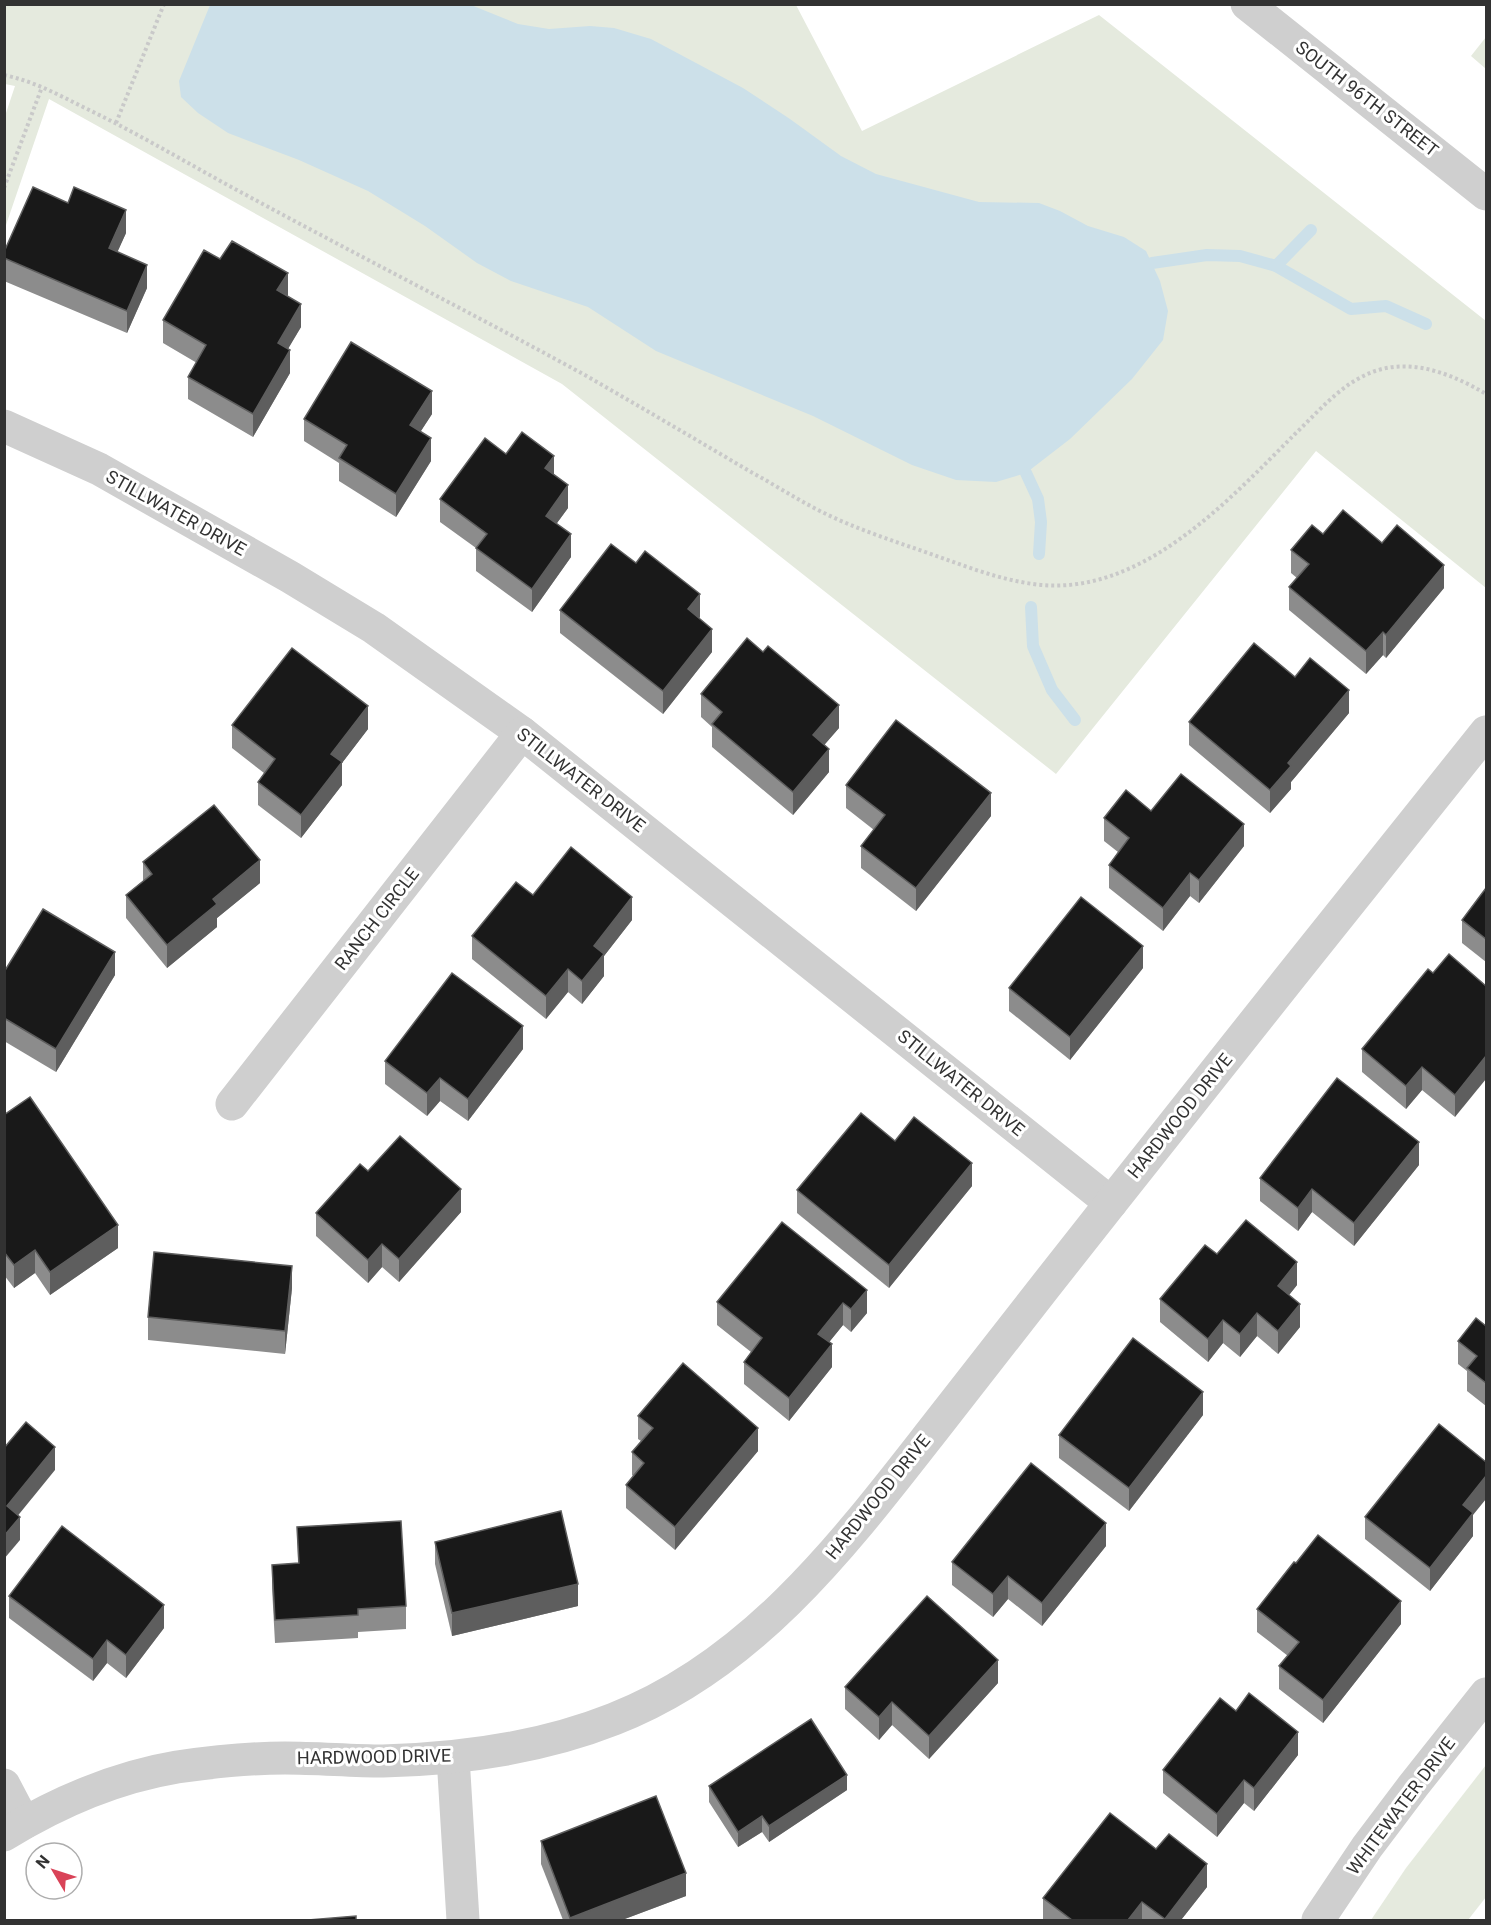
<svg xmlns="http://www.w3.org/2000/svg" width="1491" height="1925" viewBox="0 0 1491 1925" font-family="Roboto,sans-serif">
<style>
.green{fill:#e5eade}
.water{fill:#cce0e9}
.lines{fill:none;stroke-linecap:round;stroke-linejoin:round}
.stream{stroke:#cce0e9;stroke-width:12}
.path{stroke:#c9c9c9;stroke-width:4;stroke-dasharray:3 3;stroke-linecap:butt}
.minor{stroke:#cfcfcf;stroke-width:33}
.wall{fill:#8c8c8c}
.shaded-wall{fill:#5e5e5e}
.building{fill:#191919;stroke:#5e5e5e;stroke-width:1.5}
.labels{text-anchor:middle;stroke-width:6;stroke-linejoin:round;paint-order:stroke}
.street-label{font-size:18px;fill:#323232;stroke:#fff}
</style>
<rect width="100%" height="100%" fill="#fff"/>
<g class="green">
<polygon points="5,5 796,5 862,131 1099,15 1486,321 1486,588 1316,451 1056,774 562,384 49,99 5,228 5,116 15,86 5,84"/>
<polygon points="1486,37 1486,69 1471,56"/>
<polygon points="1486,1765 1486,1897 1468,1920 1371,1920 1406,1868"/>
</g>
<polygon class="water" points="210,5 471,5 518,24 549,29 590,26 614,28 651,39 743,88 790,119 841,156 876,174 979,202 1039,203 1060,211 1088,226 1124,237 1146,251 1160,281 1168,311 1163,340 1132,379 1070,439 1026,473 996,482 956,480 912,465 813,416 656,351 588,307 511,281 477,263 425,226 368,191 299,160 228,133 198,113 181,97 179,81"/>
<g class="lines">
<g class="stream">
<polyline points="1152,263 1207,255 1240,256 1276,266 1351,309 1386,306 1426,324"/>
<polyline points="1276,266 1311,230"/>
<polyline points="1026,473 1038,499 1041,522 1039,554"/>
<polyline points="1031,607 1033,646 1052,690 1075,720"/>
</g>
<g class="path">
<path d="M4 75C33 81 57 94 83 107 131 130 177 157 224 183 343 248 464 309 583 374 639 406 695 439 751 472 773 484 795 498 818 510 853 528 891 540 928 553 962 565 997 579 1033 584 1139 599 1227 502 1295 434 1321 409 1346 378 1382 369 1418 360 1456 376 1486 394"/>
<polyline points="116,123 164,4"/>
<polyline points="4,188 42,87"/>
</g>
<g class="minor">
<polyline points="1247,4 1486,194"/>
<polyline points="4,426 99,469 290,577 374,628 522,733 1111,1203"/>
<polyline points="232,1104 522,733"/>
<polyline points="453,1757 463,1920"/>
<polyline points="4,1785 24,1823"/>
<path d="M4 1835C56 1803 117 1777 177 1767 212 1762 250 1758 285 1758 318 1758 351 1761 383 1761 462 1759 541 1748 614 1719 755 1664 847 1540 937 1425 993 1353 1050 1280 1107 1208 1232 1049 1360 890 1486 732"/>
<polyline points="1318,1920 1367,1847 1413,1786 1486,1694"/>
</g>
</g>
<g class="wall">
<polygon points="126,233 117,252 147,288 127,333 4,281 4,252"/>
<polygon points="288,296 301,327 288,348 290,373 253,437 188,399 188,377 197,363 163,343 163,320"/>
<polygon points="432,414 420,432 431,461 396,517 339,481 339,463 304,441 304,419"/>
<polygon points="554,475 568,508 557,523 571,557 532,612 476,571 476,548 440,522 440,499"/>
<polygon points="1323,534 1382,543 1444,588 1386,658 1383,655 1366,674 1289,610 1289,587 1297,578 1291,573 1291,550"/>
<polygon points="560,610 700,617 699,618 712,652 663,714 560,633"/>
<polygon points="1295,677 1349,713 1291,782 1291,789 1270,813 1189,745 1189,722"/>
<polygon points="701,694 839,728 824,745 829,772 793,815 712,747 712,727 701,717"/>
<polygon points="232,725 368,729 342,763 342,785 301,838 258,805 258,782 264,773 232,748"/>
<polygon points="846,785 991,816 916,911 861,868 861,846 874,830 846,808"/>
<polygon points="1151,811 1244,846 1199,903 1190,896 1163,931 1109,888 1109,865 1118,852 1104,841 1104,818"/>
<polygon points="143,862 260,883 217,918 217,927 167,968 126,918 126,895 143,881"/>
<polygon points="1486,888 1486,962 1462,943 1462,920"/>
<polygon points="533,895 632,920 604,956 604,976 582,1004 568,992 546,1019 472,959 472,936"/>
<polygon points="1143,968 1070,1060 1009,1011 1009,988"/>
<polygon points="4,972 115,975 56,1072 4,1041"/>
<polygon points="1433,973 1486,986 1455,1117 1422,1090 1406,1109 1362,1072 1362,1049"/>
<polygon points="523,1049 468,1121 440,1101 427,1116 385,1084 385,1061"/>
<polygon points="4,1115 118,1248 50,1295 35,1273 14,1288 4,1275"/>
<polygon points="895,1141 972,1186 889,1288 797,1213 797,1190"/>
<polygon points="1419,1165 1354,1246 1312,1212 1298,1231 1260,1201 1260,1178"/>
<polygon points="368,1171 461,1212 399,1282 382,1267 368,1283 316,1236 316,1213"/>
<polygon points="782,1222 867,1313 851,1332 843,1325 829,1342 832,1367 789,1421 744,1384 744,1362 751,1352 717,1325 717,1302"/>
<polygon points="1217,1254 1297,1285 1289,1295 1300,1327 1278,1354 1257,1336 1240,1357 1223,1343 1208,1362 1160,1322 1160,1299"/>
<polygon points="292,1288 285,1354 148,1340 148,1317"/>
<polygon points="1486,1326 1486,1406 1467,1391 1467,1371 1458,1364 1458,1341"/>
<polygon points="1203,1415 1129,1511 1059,1458 1059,1435"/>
<polygon points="638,1416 758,1451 675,1550 626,1508 626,1485 633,1476 632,1475 632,1452 641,1441 638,1439"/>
<polygon points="1473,1515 1473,1536 1430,1591 1365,1539 1365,1517"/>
<polygon points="297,1527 406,1606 406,1629 358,1632 358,1638 275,1643 272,1588 272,1565 298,1563"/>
<polygon points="435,1542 578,1606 452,1636 435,1564"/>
<polygon points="1106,1546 1042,1626 1008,1599 993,1617 952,1585 952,1562"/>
<polygon points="9,1596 164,1628 126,1678 107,1663 93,1681 9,1618"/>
<polygon points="1257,1609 1401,1624 1323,1723 1279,1689 1279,1666 1288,1656 1257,1632"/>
<polygon points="998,1683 929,1759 892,1725 879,1740 845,1709 845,1687"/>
<polygon points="1236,1711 1298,1755 1254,1811 1244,1803 1217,1837 1163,1793 1163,1770"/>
<polygon points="709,1786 847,1790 769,1842 762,1832 738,1847 709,1802"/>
<polygon points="541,1841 686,1896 622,1920 563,1920 541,1864"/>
<polygon points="1156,1849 1207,1887 1181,1920 1043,1920 1043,1898"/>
</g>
<g class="shaded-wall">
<polygon points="126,210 126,233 109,271 109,248"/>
<polygon points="147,265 147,288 127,333 127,311"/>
<polygon points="288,273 288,296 277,290"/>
<polygon points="301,304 301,327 278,366 278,343"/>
<polygon points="290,350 290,373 253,437 253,414"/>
<polygon points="432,391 432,414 410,448 410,425"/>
<polygon points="431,438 431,461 396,517 396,494"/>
<polygon points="554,456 554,479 545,468"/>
<polygon points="568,485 568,508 546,538 546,516"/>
<polygon points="571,534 571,557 532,612 532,589"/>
<polygon points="1444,565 1444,588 1386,658 1386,635"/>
<polygon points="700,594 700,617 688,632 688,609"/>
<polygon points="712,629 712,652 663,714 663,691"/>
<polygon points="1383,632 1383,655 1366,674 1366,651"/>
<polygon points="1349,690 1349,713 1291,782 1291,789 1270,813 1270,790 1288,763"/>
<polygon points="839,705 839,728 813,758 813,735"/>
<polygon points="368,706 368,729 342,763 342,785 301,838 301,815 331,754"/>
<polygon points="829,749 829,772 793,815 793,792"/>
<polygon points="991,793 991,816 916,911 916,888"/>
<polygon points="1244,824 1244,846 1199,903 1199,880"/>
<polygon points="260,860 260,883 217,918 217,927 167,968 167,945 213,899"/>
<polygon points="1190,873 1190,896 1163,931 1163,908"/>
<polygon points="632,897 632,920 604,956 604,976 582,1004 582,981 594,946"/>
<polygon points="1143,946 1143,968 1070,1060 1070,1037"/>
<polygon points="115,952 115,975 56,1072 56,1049"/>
<polygon points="568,969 568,992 546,1019 546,996"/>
<polygon points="523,1026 523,1049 468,1121 468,1099"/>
<polygon points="1486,1056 1486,1079 1455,1117 1455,1095"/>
<polygon points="1422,1067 1422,1090 1406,1109 1406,1086"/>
<polygon points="440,1078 440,1101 427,1116 427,1093"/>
<polygon points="1419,1142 1419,1165 1354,1246 1354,1223"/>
<polygon points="972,1163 972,1186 889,1288 889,1265"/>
<polygon points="461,1189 461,1212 399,1282 399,1259"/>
<polygon points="1312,1189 1312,1212 1298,1231 1298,1208"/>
<polygon points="118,1225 118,1248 50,1295 50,1272"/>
<polygon points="382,1244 382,1267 368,1283 368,1260"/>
<polygon points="35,1250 35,1273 14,1288 14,1265"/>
<polygon points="1297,1262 1297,1285 1278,1309 1278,1286"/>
<polygon points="292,1266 292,1288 285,1354 285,1331"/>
<polygon points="867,1290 867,1313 851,1332 851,1309"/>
<polygon points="843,1303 843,1325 818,1356 818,1334"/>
<polygon points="1300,1304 1300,1327 1278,1354 1278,1331"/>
<polygon points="1257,1313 1257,1336 1240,1357 1240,1334"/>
<polygon points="1223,1320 1223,1343 1208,1362 1208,1339"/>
<polygon points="832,1344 832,1367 789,1421 789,1398"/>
<polygon points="1203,1392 1203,1415 1129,1511 1129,1488"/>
<polygon points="758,1428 758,1451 675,1550 675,1527"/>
<polygon points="55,1447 55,1470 7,1529 7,1506"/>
<polygon points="1486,1476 1486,1499 1473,1515 1473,1536 1430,1591 1430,1568 1463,1505"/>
<polygon points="20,1517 20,1540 4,1559 4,1536"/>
<polygon points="1106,1523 1106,1546 1042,1626 1042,1603"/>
<polygon points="1008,1576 1008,1599 993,1617 993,1594"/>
<polygon points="578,1584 578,1606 452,1636 452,1613"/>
<polygon points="1401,1601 1401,1624 1323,1723 1323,1700"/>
<polygon points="164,1605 164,1628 126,1678 126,1655"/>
<polygon points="107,1640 107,1663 93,1681 93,1659"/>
<polygon points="998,1660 998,1683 929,1759 929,1736"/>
<polygon points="892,1702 892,1725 879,1740 879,1717"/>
<polygon points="1298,1732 1298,1755 1254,1811 1254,1788"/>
<polygon points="847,1775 847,1790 769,1842 769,1826"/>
<polygon points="1244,1780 1244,1803 1217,1837 1217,1814"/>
<polygon points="762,1816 762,1832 738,1847 738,1832"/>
<polygon points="1207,1864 1207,1887 1181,1920 1165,1920 1165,1919"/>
<polygon points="686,1873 686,1896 622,1920 570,1920 570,1918"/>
<polygon points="1142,1902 1142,1920 1128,1920"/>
</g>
<g class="building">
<polygon points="33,187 68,203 74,187 126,210 109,248 147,265 127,311 4,258 4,252"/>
<polygon points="232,241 288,273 277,290 301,304 278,343 290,350 253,414 188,377 206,345 163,320 204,250 220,259"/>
<polygon points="351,342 432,391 410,425 431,438 396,494 339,458 347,445 304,419"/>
<polygon points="522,432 554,456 545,468 568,485 546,516 571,534 532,589 476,548 487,534 440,499 485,438 506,454"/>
<polygon points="1343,510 1382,543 1397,525 1444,565 1386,635 1383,632 1366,651 1289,587 1309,564 1291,550 1312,525 1323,534"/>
<polygon points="611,544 636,563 645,551 700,594 688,609 712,629 663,691 560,610"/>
<polygon points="747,638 763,652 768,646 839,705 813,735 829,749 793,792 712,724 722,712 701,694"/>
<polygon points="1254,643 1295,677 1310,658 1349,690 1288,763 1291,766 1270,790 1189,722"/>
<polygon points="292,648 368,706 331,754 342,762 301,815 258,782 275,759 232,725"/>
<polygon points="896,720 991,793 916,888 861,846 885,815 846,785"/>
<polygon points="1181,774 1244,824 1199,880 1190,873 1163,908 1109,865 1129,838 1104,818 1126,790 1151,811"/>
<polygon points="214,805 260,860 213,899 217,904 167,945 126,895 152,874 143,862"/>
<polygon points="571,847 632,897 594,946 604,954 582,981 568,969 546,996 472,936 516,882 533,895"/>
<polygon points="1486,888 1486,939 1462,920"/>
<polygon points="1081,897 1143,946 1070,1037 1009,988"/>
<polygon points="43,909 115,952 56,1049 4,1018 4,972"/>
<polygon points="1449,954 1486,986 1486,1056 1455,1095 1422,1067 1406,1086 1362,1049 1428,969 1433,973"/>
<polygon points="452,973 523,1026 468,1099 440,1078 427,1093 385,1061"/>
<polygon points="1337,1078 1419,1142 1354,1223 1312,1189 1298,1208 1260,1178"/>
<polygon points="30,1097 118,1225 50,1272 35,1250 14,1265 4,1252 4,1115"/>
<polygon points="861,1113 895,1141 914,1117 972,1163 889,1265 797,1190"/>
<polygon points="400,1136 461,1189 399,1259 382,1244 368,1260 316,1213 360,1164 368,1171"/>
<polygon points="1246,1220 1297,1262 1278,1286 1300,1304 1278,1331 1257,1313 1240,1334 1223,1320 1208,1339 1160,1299 1205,1245 1217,1254"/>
<polygon points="782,1222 867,1290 851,1309 843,1303 818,1334 832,1344 789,1398 744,1362 762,1338 717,1302"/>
<polygon points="154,1252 292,1266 285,1331 148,1317"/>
<polygon points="1476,1318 1486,1326 1486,1383 1467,1368 1477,1356 1458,1341"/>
<polygon points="1133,1338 1203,1392 1129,1488 1059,1435"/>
<polygon points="683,1363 758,1428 675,1527 626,1485 644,1463 632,1452 653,1428 638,1416"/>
<polygon points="26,1422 55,1447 7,1506 20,1517 4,1536 4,1448"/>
<polygon points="1439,1424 1486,1462 1486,1476 1463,1505 1473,1513 1430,1568 1365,1517"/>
<polygon points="1031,1463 1106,1523 1042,1603 1008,1576 993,1594 952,1562"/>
<polygon points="561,1511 578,1584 452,1613 435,1542"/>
<polygon points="401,1521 406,1606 358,1609 358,1615 275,1620 272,1565 299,1563 297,1527"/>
<polygon points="62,1526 164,1605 126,1655 107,1640 93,1659 9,1596"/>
<polygon points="1318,1535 1401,1601 1323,1700 1279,1666 1299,1642 1257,1609 1294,1562 1296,1563"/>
<polygon points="927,1596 998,1660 929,1736 892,1702 879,1717 845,1687"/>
<polygon points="1249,1693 1298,1732 1254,1788 1244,1780 1217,1814 1163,1770 1220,1698 1236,1711"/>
<polygon points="811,1719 847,1775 769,1826 762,1816 738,1832 709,1786"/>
<polygon points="656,1796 686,1873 570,1918 541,1841"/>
<polygon points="1110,1813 1156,1849 1169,1834 1207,1864 1165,1919 1142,1902 1128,1920 1072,1920 1043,1898"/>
<polygon points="356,1916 356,1920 308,1920"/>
</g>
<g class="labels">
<g class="street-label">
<text transform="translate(1367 99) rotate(38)" y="6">SOUTH 96TH STREET</text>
<text transform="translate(176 513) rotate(29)" y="6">STILLWATER DRIVE</text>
<text transform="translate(581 780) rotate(38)" y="6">STILLWATER DRIVE</text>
<text transform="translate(377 919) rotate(-52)" y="6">RANCH CIRCLE</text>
<text transform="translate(961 1083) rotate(39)" y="6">STILLWATER DRIVE</text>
<text transform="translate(1180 1116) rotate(-51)" y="6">HARDWOOD DRIVE</text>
<text transform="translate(878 1497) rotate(-51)" y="6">HARDWOOD DRIVE</text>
<text transform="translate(374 1757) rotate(-1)" y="6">HARDWOOD DRIVE</text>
<text transform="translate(1401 1806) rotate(-53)" y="6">WHITEWATER DRIVE</text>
</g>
</g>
<rect width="1491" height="1925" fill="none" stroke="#323232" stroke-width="12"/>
<g transform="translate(54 1871) rotate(309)"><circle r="28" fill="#ffffff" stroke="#adadad" stroke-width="1.5"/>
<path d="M0-4.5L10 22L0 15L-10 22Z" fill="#d94358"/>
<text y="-9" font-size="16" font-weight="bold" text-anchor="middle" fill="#323232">N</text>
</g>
</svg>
